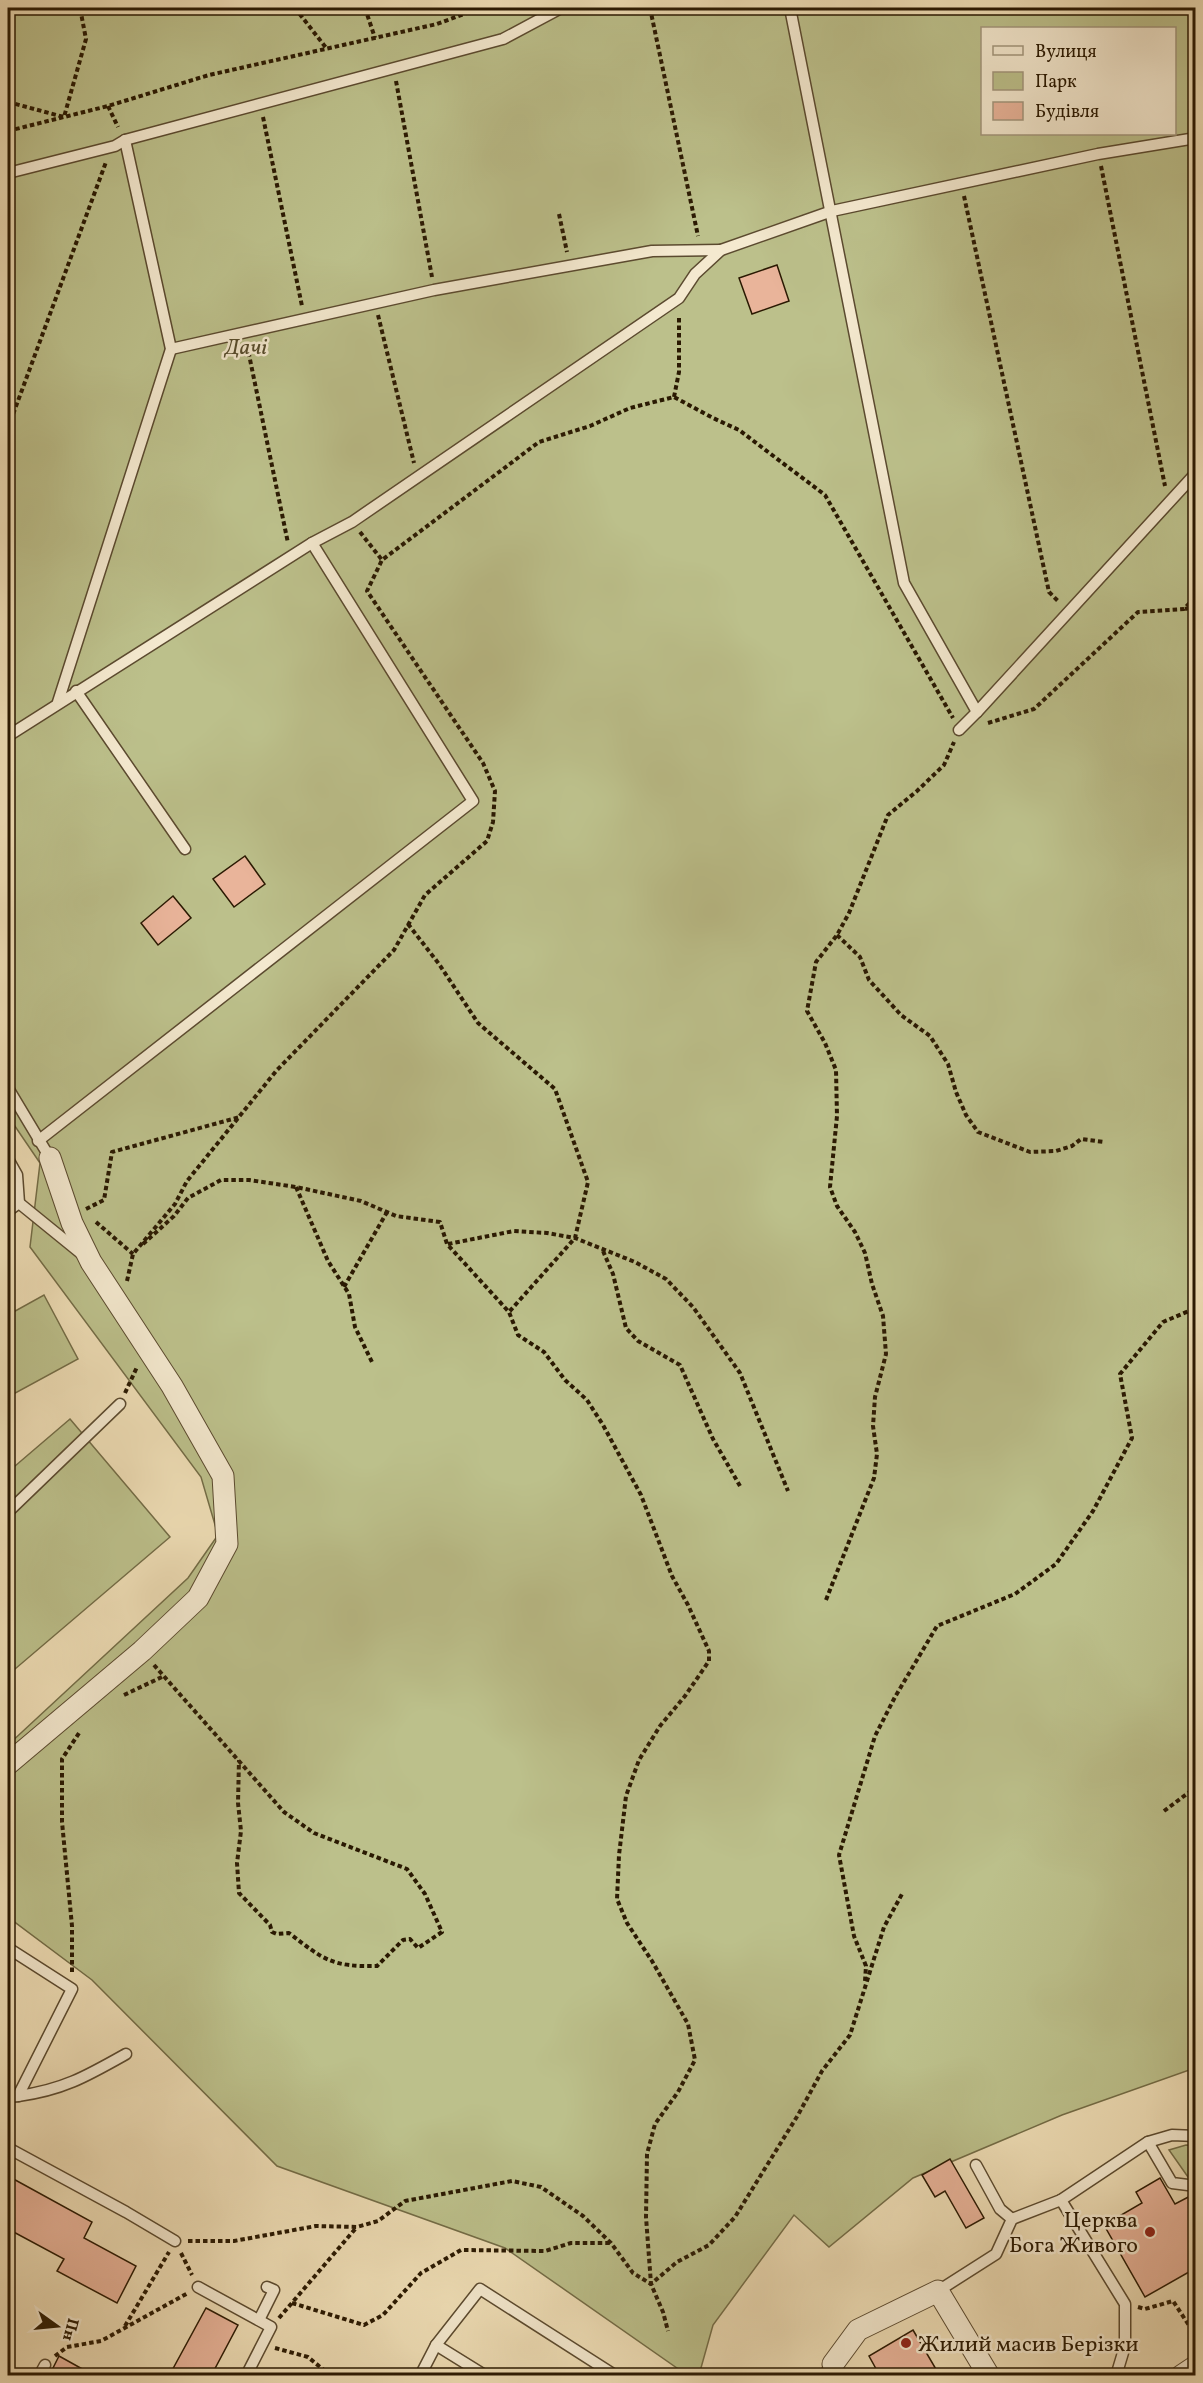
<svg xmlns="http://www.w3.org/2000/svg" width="1203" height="2383" viewBox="0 0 1203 2383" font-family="Vollkorn,serif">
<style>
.green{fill:#bcc08b;stroke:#736c46;stroke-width:1.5;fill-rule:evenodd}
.building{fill:#e9b49a;stroke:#2a1902;stroke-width:1.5}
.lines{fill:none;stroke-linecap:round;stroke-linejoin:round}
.lane-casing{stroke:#5b4a2f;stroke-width:13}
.street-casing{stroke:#5b4a2f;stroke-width:23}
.path{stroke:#2a1902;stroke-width:4;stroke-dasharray:4.5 3;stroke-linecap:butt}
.lane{stroke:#f4e9cf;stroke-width:10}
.street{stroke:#f4e9cf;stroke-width:21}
.poi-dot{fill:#8f2418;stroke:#f4e9cf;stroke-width:2}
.labels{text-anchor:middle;stroke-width:5;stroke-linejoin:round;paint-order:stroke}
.park-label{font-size:22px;font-style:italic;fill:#564b2b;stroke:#f4e9cf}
.poi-label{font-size:22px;fill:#2a1902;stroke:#f4e9cf;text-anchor:end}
</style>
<rect width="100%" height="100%" fill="#eeddb5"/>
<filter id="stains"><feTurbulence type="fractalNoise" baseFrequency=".00333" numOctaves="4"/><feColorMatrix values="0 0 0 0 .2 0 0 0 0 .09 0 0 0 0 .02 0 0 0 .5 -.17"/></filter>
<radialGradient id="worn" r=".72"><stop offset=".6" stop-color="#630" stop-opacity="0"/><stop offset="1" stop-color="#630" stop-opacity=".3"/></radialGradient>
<g class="green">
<path d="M8 8H1195V2068L1062 2115 913 2178 829 2247 794 2215 713 2325 699 2375H687L505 2248 277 2166 92 1980 8 1917V1745L188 1578 218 1535 201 1477 30 1247 40 1163 8 1116ZM982 28H1174V134H982Z"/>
<polygon points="44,1295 78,1359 8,1397 8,1315"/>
<polygon points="70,1419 170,1537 8,1675 8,1472"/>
<polygon points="1186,2145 1195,2146 1195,2178 1188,2177 1169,2150"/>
</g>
<g class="building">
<polygon points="777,265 789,301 752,314 739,278"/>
<polygon points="245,856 265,884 234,907 213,879"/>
<polygon points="173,896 191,918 158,945 141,923"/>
<polygon points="950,2159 984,2218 966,2228 945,2191 935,2197 922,2175"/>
<polygon points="8,2176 92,2222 84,2238 136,2266 117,2303 57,2271 64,2259 8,2229"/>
<polygon points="1160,2178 1175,2204 1196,2193 1196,2268 1145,2297 1104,2225 1142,2203 1136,2192"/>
<polygon points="206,2308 238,2325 211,2376 169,2376"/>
<polygon points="913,2330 940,2376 880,2376 869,2356"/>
<polygon points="59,2356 95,2376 49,2376"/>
</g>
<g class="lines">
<defs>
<g id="lane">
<polyline points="790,8 904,583 977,712 1196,473"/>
<polyline points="8,173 115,146 125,140 503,39 561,8"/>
<polyline points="171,349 434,290 652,251 721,250"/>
<polyline points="76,691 185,849"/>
<polyline points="58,702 171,349 125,140"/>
<polyline points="959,730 977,712"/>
<polyline points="8,736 312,543 352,522 679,298 695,274 721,250 832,211 1098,154 1196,138"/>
<polyline points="8,1088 50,1158"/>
<polyline points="38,1141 473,801 312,543"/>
<polyline points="8,1159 17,1175 19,1203"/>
<polyline points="8,1211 19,1203 83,1255"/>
<polyline points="8,1512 120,1404"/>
<polyline points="8,1948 72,1989 18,2096 8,2097"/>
<path d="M18 2096C63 2090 87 2076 126 2054"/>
<polyline points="1148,2142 1172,2183 1196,2186"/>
<polyline points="8,2148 126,2212 175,2241"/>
<polyline points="976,2165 1000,2209 1012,2219"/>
<polyline points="198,2287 271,2327 246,2376"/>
<polyline points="938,2291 996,2254 1012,2219 1061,2200"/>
<polyline points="259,2320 274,2290 267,2287"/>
<polyline points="436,2345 486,2376"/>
<polyline points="39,2376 45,2365"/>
<polyline points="420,2376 436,2345 480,2289 616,2376"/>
<polyline points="823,2376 833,2364 840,2376"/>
<polyline points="1116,2376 1125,2346 1125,2304 1061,2200 1148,2142 1172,2135 1196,2136"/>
</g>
<g id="street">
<polyline points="8,1764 142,1651 198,1598 227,1544 223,1476 172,1386 91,1262 72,1223 50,1158"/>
<polyline points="833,2364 858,2330 938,2291 989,2376"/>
<polyline points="1181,2376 1196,2366"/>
</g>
</defs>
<use href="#lane" class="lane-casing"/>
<use href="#street" class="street-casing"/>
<g class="path">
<polyline points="295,8 327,49"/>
<polyline points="365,8 375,38"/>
<polyline points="650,8 698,236"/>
<polyline points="396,81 432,277"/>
<polyline points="8,102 64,117 86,39 80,8"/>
<polyline points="108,106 118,127"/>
<polyline points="263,117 302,306"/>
<polyline points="8,131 108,106 209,75 437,24 480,8"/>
<polyline points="1101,166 1165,486"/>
<polyline points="964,196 1049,592 1059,602"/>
<polyline points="559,214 567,252"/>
<polyline points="378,315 414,463"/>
<polyline points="247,345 288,543"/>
<polyline points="674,397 679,372 679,317"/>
<polyline points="8,428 106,162"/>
<polyline points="360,532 382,560"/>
<polyline points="1185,609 1196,606"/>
<polyline points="988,723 1034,709 1138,612 1184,609 1196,596"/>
<polyline points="408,924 439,964 478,1023 555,1089 588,1182 575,1238 509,1312"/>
<polyline points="837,935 860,957 869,980 901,1015 930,1036 948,1064 956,1092 966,1115 978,1132 1030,1152 1056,1151 1072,1146 1081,1139 1104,1142"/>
<polyline points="296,1187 328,1261 349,1294 355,1327 372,1362"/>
<polyline points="86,1209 104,1200 112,1152 240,1117"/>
<polyline points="96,1222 133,1254"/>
<polyline points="143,1244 174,1216 188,1198 221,1180 249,1180 296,1187 361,1201 396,1216 440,1222 447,1244 509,1312 518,1335 544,1352 565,1380 587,1400 603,1425 641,1495 672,1576 688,1605 709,1651 709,1661 685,1696 660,1726 639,1760 626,1796 619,1855 617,1899 627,1923 652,1961 688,2024 695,2060 678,2092 655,2124 647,2154 646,2217 651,2284 663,2312 668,2331"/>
<polyline points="448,1244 514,1231 547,1233 575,1238 635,1262 666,1279 693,1307 740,1373 788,1491"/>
<polyline points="603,1251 613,1274 626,1328 638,1341 680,1365 713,1439 740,1486"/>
<polyline points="127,1281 133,1254 175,1204 187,1181 277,1070 394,950 425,895 487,841 493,822 495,791 483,763 367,591 382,560 539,442 590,426 630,408 674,397 713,418 739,430 825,495 953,718"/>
<polyline points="344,1287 387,1212"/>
<polyline points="125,1393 137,1367"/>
<polyline points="826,1600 874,1478 877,1454 873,1426 875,1397 886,1354 883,1316 872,1284 865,1253 855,1232 837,1206 830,1187 837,1116 836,1070 825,1043 807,1011 816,962 837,935 849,913 888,815 917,791 944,765 954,742"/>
<path d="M154 1665 284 1812 314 1833 407 1869 425 1894 442 1932 418 1948 410 1939 403 1940 377 1966C332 1967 324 1960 289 1933L277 1934 272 1932 270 1925 239 1893 237 1863 241 1831 238 1803 239 1760"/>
<polyline points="124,1695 164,1676"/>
<polyline points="1164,1811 1196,1787"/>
<polyline points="72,1972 72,1926 62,1822 62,1759 79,1733"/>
<polyline points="865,1981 866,1966 854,1936 839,1855 875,1736 895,1697 937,1626 1015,1594 1056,1564 1093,1511 1132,1438 1120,1374 1163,1322 1196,1308"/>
<polyline points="188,2241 234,2241 316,2226 357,2227 378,2221 405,2201 512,2181 541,2187 583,2216 611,2243 633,2273 651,2284 677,2262 709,2245 735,2217 798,2115 822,2071 850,2035 884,1927 902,1894"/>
<polyline points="181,2253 192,2275"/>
<polyline points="292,2303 364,2325 383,2315 421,2273 461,2250 545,2251 571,2243 610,2243"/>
<polyline points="1138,2307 1145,2309 1173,2301 1192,2330"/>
<polyline points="279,2318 356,2228"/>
<polyline points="1196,2324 1192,2330 1196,2337"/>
<polyline points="125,2326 169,2252"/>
<polyline points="275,2348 308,2357 331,2376"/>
<polyline points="55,2356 67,2347 101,2341 188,2293"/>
</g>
<use href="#lane" class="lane"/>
<use href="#street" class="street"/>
</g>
<g class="poi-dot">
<circle cx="1150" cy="2232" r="6"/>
<circle cx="906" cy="2343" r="6"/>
</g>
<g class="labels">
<g class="park-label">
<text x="246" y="354">Дачі</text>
</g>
<g class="poi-label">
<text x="1138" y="2227">Церква<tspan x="1138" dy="25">Бога Живого</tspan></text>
<text x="918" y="2351" text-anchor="start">Жилий масив Берізки</text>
</g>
</g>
<rect width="1203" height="2383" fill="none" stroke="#eeddb5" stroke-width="30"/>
<rect x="9" y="9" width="1185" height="2365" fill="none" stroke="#2a1902" stroke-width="3"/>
<rect x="15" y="15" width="1173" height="2353" fill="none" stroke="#2a1902" stroke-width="1.5"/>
<rect x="981" y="27" width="195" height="108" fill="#f4e9cf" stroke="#a3967d" stroke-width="1.5"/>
<rect x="993" y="46" width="30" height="9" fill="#f4e9cf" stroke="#a3967d" stroke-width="1.5"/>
<text x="1035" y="57" font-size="18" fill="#2a1902">Вулиця</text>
<rect x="993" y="72" width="30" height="18" fill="#bcc08b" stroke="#a3967d" stroke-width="1.5"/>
<text x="1035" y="87" font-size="18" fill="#2a1902">Парк</text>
<rect x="993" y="102" width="30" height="18" fill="#e9b49a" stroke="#a3967d" stroke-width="1.5"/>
<text x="1035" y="117" font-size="18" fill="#2a1902">Будівля</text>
<g transform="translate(57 2326) rotate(105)" stroke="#f4e9cf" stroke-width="4.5" paint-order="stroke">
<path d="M0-4.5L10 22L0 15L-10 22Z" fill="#2a1902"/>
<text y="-9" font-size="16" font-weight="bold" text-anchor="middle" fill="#2a1902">Пн</text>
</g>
<rect width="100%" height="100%" filter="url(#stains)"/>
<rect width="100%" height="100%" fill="url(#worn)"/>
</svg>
